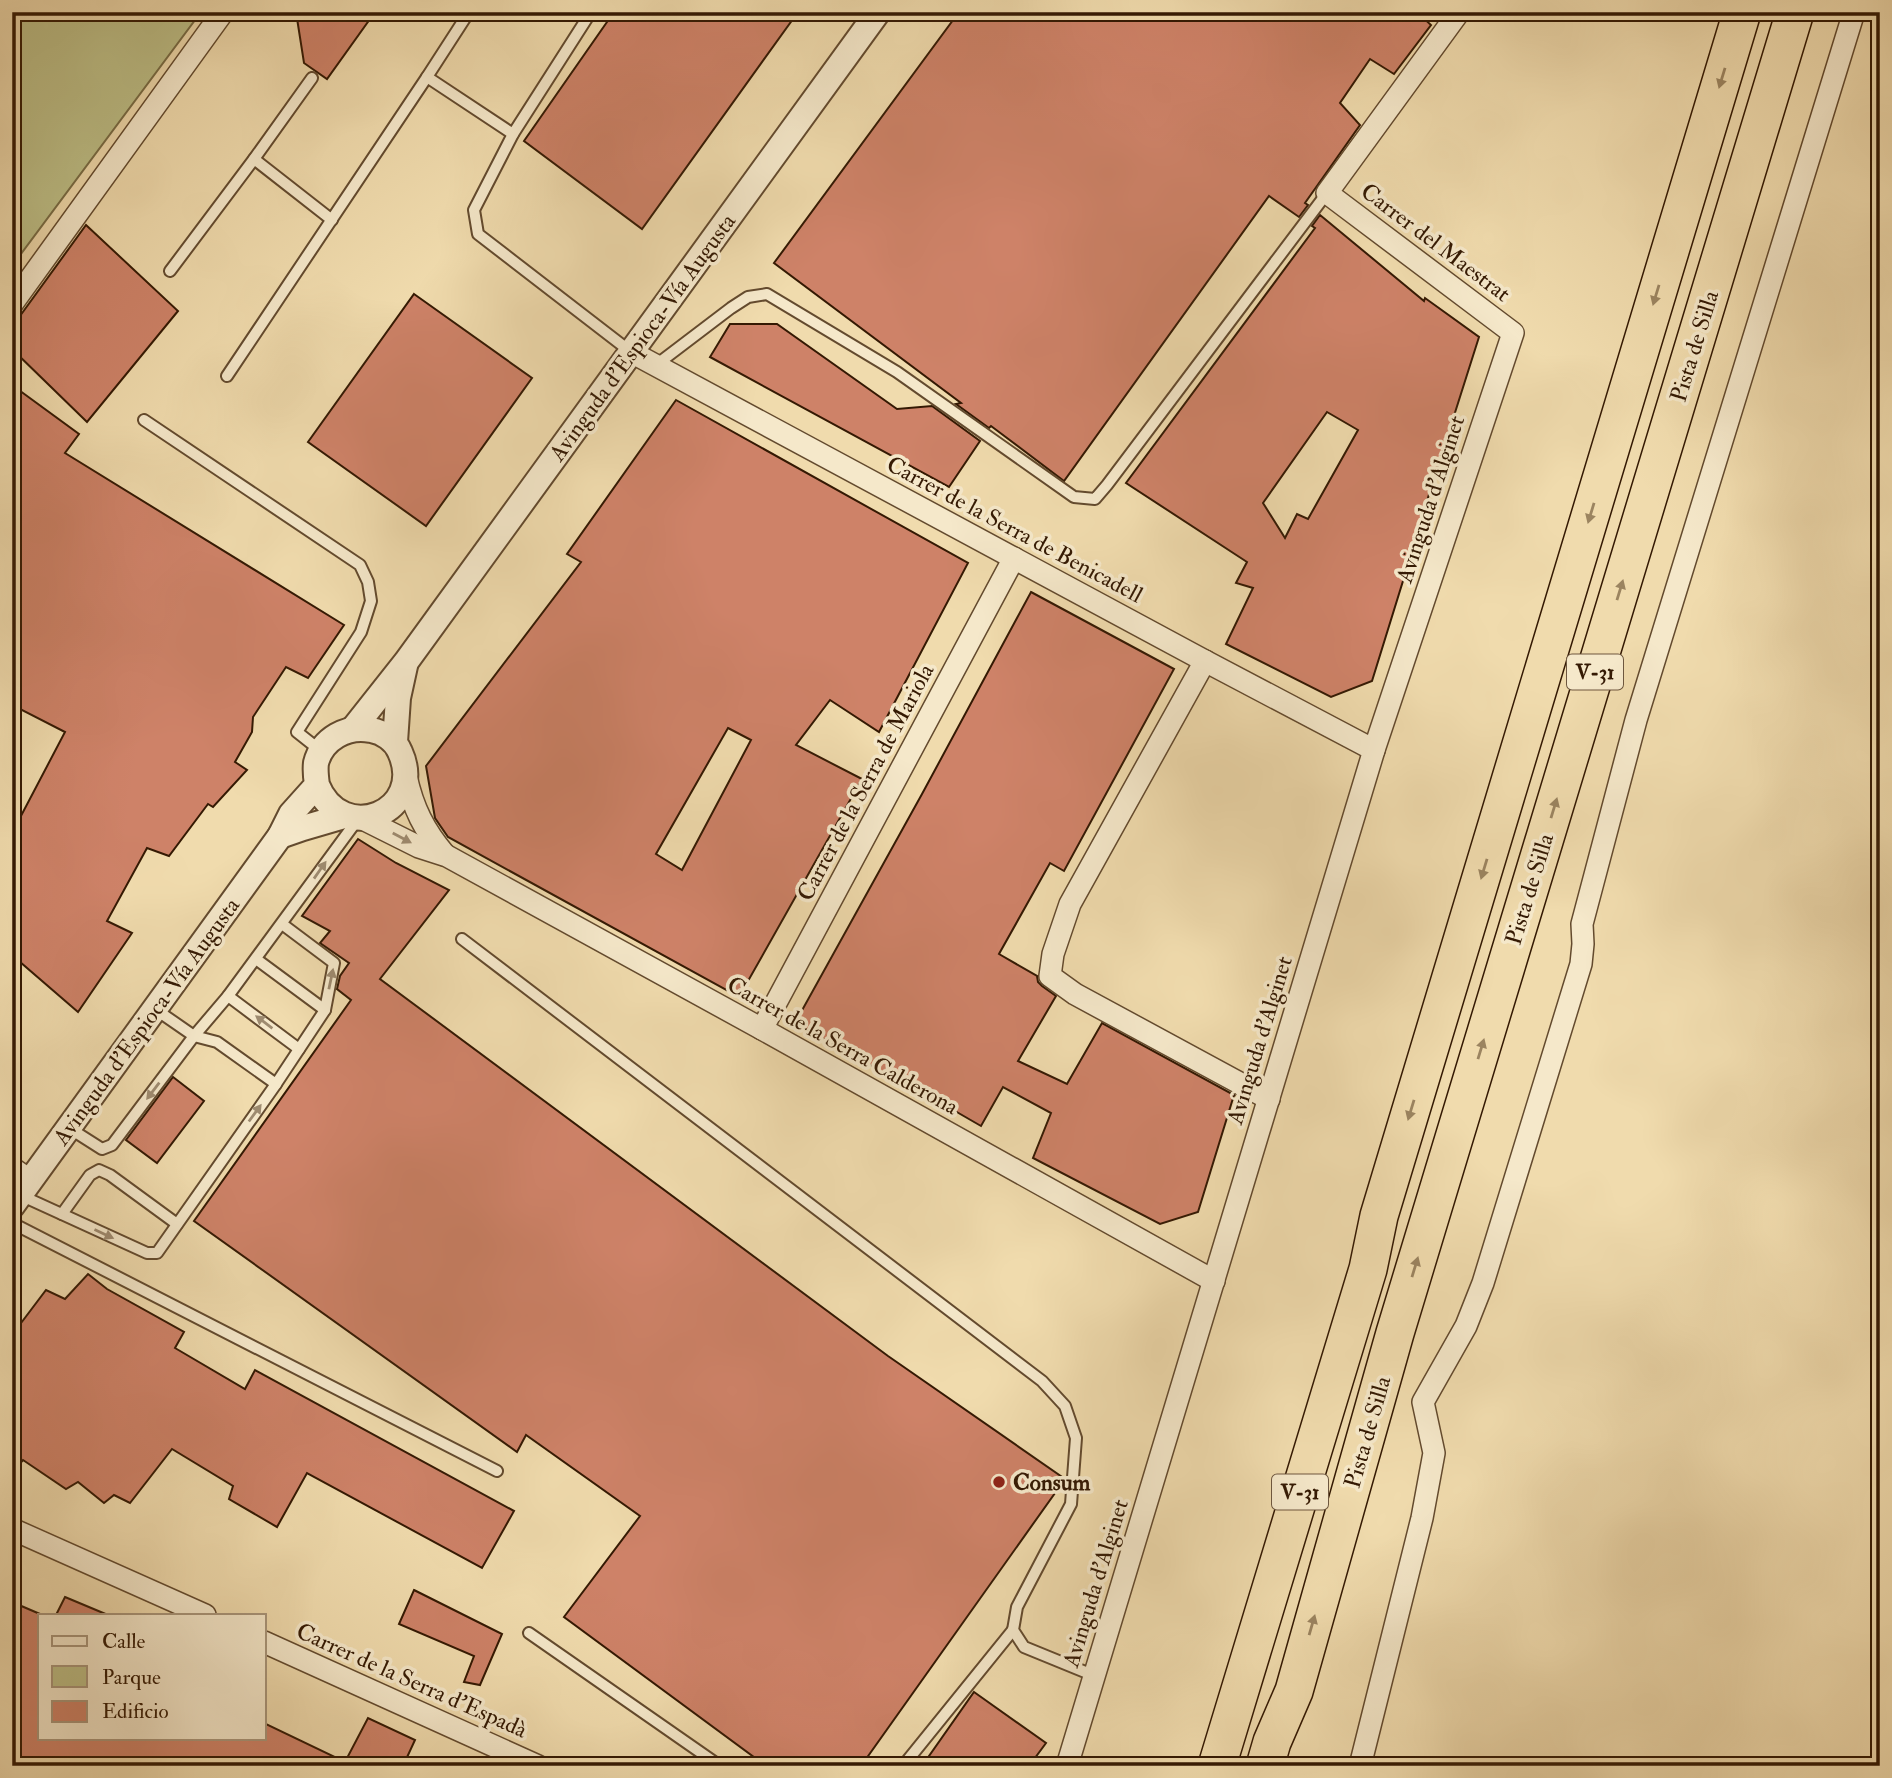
<svg xmlns="http://www.w3.org/2000/svg" width="1892" height="1778" viewBox="0 0 1892 1778" font-family="'IM FELL Double Pica',serif">
<style>
.green{fill:#bdbf87;stroke:#786c45;stroke-width:2}
.building{fill:#ce8268;stroke:#341903;stroke-width:2;fill-rule:evenodd}
.lines{fill:none;stroke-linecap:round;stroke-linejoin:round}
.service-casing{stroke:#634a2e;stroke-width:14}
.minor-casing{stroke:#634a2e;stroke-width:24}
.tertiary-casing{stroke:#634a2e;stroke-width:28}
.motorway-casing{stroke:#341903;stroke-width:40}
.service{stroke:#f5e8ca;stroke-width:10}
.minor{stroke:#f5e8ca;stroke-width:21}
.tertiary{stroke:#f5e8ca;stroke-width:24}
.motorway{stroke:#f0dbad;stroke-width:37}
.oneway{fill:#9b8460}
.oneway2{fill:#9e8b70}
.poi-dot{fill:#8f2418;stroke:#f5e8ca;stroke-width:2.5}
.labels{text-anchor:middle;stroke-width:7;stroke-linejoin:round;paint-order:stroke}
.shield{fill:#f5e8ca;stroke:#6e573f;stroke-width:2}
.shield-label{font-size:21px;font-weight:bold;fill:#341903}
.street-label{font-size:23px;fill:#341903;stroke:#f5e8ca}
.poi-label{font-size:23px;font-weight:bold;fill:#341903;stroke:#f5e8ca;text-anchor:start}
</style>
<rect width="100%" height="100%" fill="#f0dbad"/>
<filter id="stains"><feTurbulence type="fractalNoise" baseFrequency=".00286" numOctaves="4"/><feColorMatrix values="0 0 0 0 .2 0 0 0 0 .09 0 0 0 0 .02 0 0 0 .5 -.17"/></filter>
<radialGradient id="worn" r=".72"><stop offset=".6" stop-color="#630" stop-opacity="0"/><stop offset="1" stop-color="#630" stop-opacity=".3"/></radialGradient>
<polygon class="green" points="12,12 201,12 12,266"/>
<g class="building">
<polygon points="296,12 375,12 327,79 304,63"/>
<polygon points="614,12 798,12 642,229 524,141"/>
<polygon points="959,12 1417,12 1431,25 1394,74 1370,59 1340,103 1360,125 1305,203 1308,205 1299,217 1269,196 1064,481 991,426 989,428 956,404 961,403 774,263"/>
<path d="M1320 215 1424 301 1425 298 1479 337 1406 567 1407 568 1372 681 1331 697 1226 644 1253 588 1236 583 1247 562 1126 483 1315 228 1312 226ZM1327 412 1358 430 1308 519 1297 514 1285 538 1263 503Z"/>
<polygon points="86,225 178,311 87,422 12,349 12,327"/>
<polygon points="414,294 532,378 426,526 308,442"/>
<polygon points="730,324 777,324 897,409 932,406 980,441 949,487 710,357"/>
<polygon points="12,385 79,434 65,453 344,625 308,678 286,667 253,717 252,732 235,762 247,770 213,807 208,804 169,856 147,848 107,921 132,933 78,1012 12,955 12,833 65,732 12,705"/>
<path d="M676 400 968 563 879 732 830 700 796 745 862 779 739 997 448 837 435 818 426 766 581 562 567 554ZM728 728 751 740 682 870 656 854Z"/>
<polygon points="1031,592 1174,669 1064,871 1050,863 999,954 1037,976 1038,982 1042,986 1056,996 1018,1061 1067,1084 1102,1023 1234,1095 1198,1212 1160,1224 1033,1158 1051,1113 1003,1087 981,1126 922,1092 922,1094 795,1023 922,794"/>
<polygon points="358,839 396,863 449,890 380,979 888,1356 1065,1479 861,1766 766,1766 564,1617 640,1516 526,1435 517,1452 194,1221 351,1000 337,989 340,976 349,963 320,943 330,931 302,916"/>
<polygon points="173,1077 204,1101 157,1163 126,1140"/>
<polygon points="88,1274 107,1289 184,1332 175,1348 245,1389 255,1370 514,1511 482,1568 307,1473 277,1527 229,1499 233,1486 172,1449 130,1503 114,1495 104,1503 78,1482 66,1489 23,1460 12,1473 12,1335 46,1290 65,1299"/>
<polygon points="414,1590 502,1634 480,1685 464,1682 474,1656 399,1624"/>
<polygon points="65,1597 108,1615 56,1615"/>
<polygon points="12,1602 40,1614 40,1738 264,1738 264,1723 345,1762 368,1718 415,1740 403,1766 12,1766"/>
<polygon points="974,1692 1046,1743 1029,1766 922,1766"/>
</g>
<g class="lines">
<defs>
<g id="service">
<polyline points="469,12 427,77 513,134"/>
<polyline points="591,12 513,134 474,210 478,234 631,352"/>
<polyline points="254,159 332,220"/>
<polyline points="170,271 254,159 312,78"/>
<polyline points="656,365 731,308 748,297 767,294 897,372 1074,497 1095,499 1107,485 1327,193"/>
<polyline points="227,376 427,77"/>
<polyline points="144,420 360,565 368,582 371,601 361,632 297,732 321,751"/>
<polyline points="462,939 1042,1381 1065,1406 1076,1438 1071,1504 1017,1607 1013,1630 1024,1647 1095,1676"/>
<polyline points="256,959 325,1010"/>
<polyline points="228,996 299,1049"/>
<polyline points="155,1009 194,1036 217,1042 276,1084 325,1010 334,963 282,924"/>
<polyline points="69,1128 102,1149 112,1145 194,1036 228,996 358,819"/>
<polyline points="20,1195 147,1253 157,1253 276,1084"/>
<polyline points="62,1214 90,1175 99,1170 110,1175 177,1224"/>
<polyline points="12,1223 497,1471"/>
<polyline points="529,1633 720,1766"/>
<polyline points="903,1766 1013,1630"/>
</g>
<g id="minor">
<polyline points="12,304 223,12"/>
<polyline points="631,352 1205,661 1374,750"/>
<polyline points="1205,661 1070,904 1053,954 1050,976 1075,994 1269,1099"/>
<path d="M406 776C413 808 424 830 445 855"/>
<polyline points="359,817 419,847 447,856 762,1029 1214,1281"/>
<polyline points="762,1029 1014,558"/>
<polyline points="12,1168 31,1181"/>
<polyline points="12,1529 205,1615"/>
<polyline points="264,1642 538,1766"/>
<polyline points="1067,1766 1374,750 1513,333 1327,193 1459,12"/>
<polyline points="1360,1766 1422,1518 1434,1453 1423,1402 1466,1326 1483,1283 1581,964 1583,944 1582,924 1636,720 1854,12"/>
</g>
<g id="tertiary">
<polyline points="353,729 406,662 878,12"/>
<polyline points="395,742 398,698 405,666"/>
<polyline points="280,836 303,828 344,816"/>
<path d="M12 1206 280 836 291 814 317 785C316 778 315 770 316 763 322 739 347 725 371 730 383 732 395 740 400 752 427 812 342 847 317 785"/>
</g>
<g id="motorway">
<polyline points="1217,1766 1368,1269 1379,1216 1742,12"/>
<polyline points="1265,1766 1272,1742 1294,1691 1395,1333 1795,12"/>
</g>
</defs>
<use href="#service" class="service-casing"/>
<use href="#minor" class="minor-casing"/>
<use href="#tertiary" class="tertiary-casing"/>
<use href="#motorway" class="motorway-casing"/>
<use href="#service" class="service"/>
<use href="#minor" class="minor"/>
<use href="#tertiary" class="tertiary"/>
<use href="#motorway" class="motorway"/>
</g>
<defs><path id="oneway-solid" d="M-6-.8H1V-3.2L6.5 0L1 3.2V.8H-6Z" transform="scale(1.75)"/></defs>
<g class="oneway">
<use href="#oneway-solid" transform="translate(1722 78) rotate(107)"/>
<use href="#oneway-solid" transform="translate(1656 295) rotate(107)"/>
<use href="#oneway-solid" transform="translate(1591 513) rotate(107)"/>
<use href="#oneway-solid" transform="translate(1620 590) rotate(-73)"/>
<use href="#oneway-solid" transform="translate(1554 808) rotate(-73)"/>
<use href="#oneway-solid" transform="translate(1484 869) rotate(107)"/>
<use href="#oneway-solid" transform="translate(1481 1049) rotate(-73)"/>
<use href="#oneway-solid" transform="translate(1411 1110) rotate(107)"/>
<use href="#oneway-solid" transform="translate(1415 1267) rotate(-73)"/>
<use href="#oneway-solid" transform="translate(1312 1625) rotate(-74)"/>
</g>
<g class="oneway2">
<use href="#oneway-solid" transform="translate(402 838) rotate(28)"/>
<use href="#oneway-solid" transform="translate(320 870) rotate(-55)"/>
<use href="#oneway-solid" transform="translate(331 979) rotate(-78)"/>
<use href="#oneway-solid" transform="translate(264 1022) rotate(-143)"/>
<use href="#oneway-solid" transform="translate(153 1091) rotate(127)"/>
<use href="#oneway-solid" transform="translate(255 1113) rotate(-54)"/>
<use href="#oneway-solid" transform="translate(104 1234) rotate(25)"/>
</g>
<circle class="poi-dot" cx="999" cy="1482" r="7"/>
<g class="labels">
<g class="shield">
<rect x="1567" y="654.5" width="56" height="35" rx="5"/>
<rect x="1272" y="1474.5" width="56" height="35" rx="5"/>
</g>
<g class="shield-label">
<text x="1595" y="679">V-31</text>
<text x="1300" y="1499">V-31</text>
</g>
<g class="street-label">
<text transform="translate(1436 242) rotate(37)" y="8">Carrer del Maestrat</text>
<text transform="translate(642 337) rotate(-54)" y="8">Avinguda d'Espioca-Vía Augusta</text>
<text transform="translate(1694 346) rotate(-73)" y="8">Pista de Silla</text>
<text transform="translate(1430 499) rotate(-72)" y="8">Avinguda d'Alginet</text>
<text transform="translate(1015 529) rotate(28)" y="8">Carrer de la Serra de Benicadell</text>
<text transform="translate(865 782) rotate(-62)" y="8">Carrer de la Serra de Mariola</text>
<text transform="translate(1529 889) rotate(-73)" y="8">Pista de Silla</text>
<text transform="translate(146 1021) rotate(-54)" y="8">Avinguda d'Espioca-Vía Augusta</text>
<text transform="translate(1259 1040) rotate(-73)" y="8">Avinguda d'Alginet</text>
<text transform="translate(843 1045) rotate(29)" y="8">Carrer de la Serra Calderona</text>
<text transform="translate(1367 1432) rotate(-74)" y="8">Pista de Silla</text>
<text transform="translate(1095 1583) rotate(-73)" y="8">Avinguda d'Alginet</text>
<text transform="translate(412 1680) rotate(24)" y="8">Carrer de la Serra d'Espadà</text>
</g>
<g class="poi-label">
<text x="1013" y="1490">Consum</text>
</g>
</g>
<rect width="1892" height="1778" fill="none" stroke="#f0dbad" stroke-width="42"/>
<rect x="14" y="14" width="1864" height="1750" fill="none" stroke="#341903" stroke-width="3.5"/>
<rect x="21" y="21" width="1850" height="1736" fill="none" stroke="#341903" stroke-width="2"/>
<rect x="38" y="1614" width="228" height="126" fill="#f5e8ca" stroke="#a8957a" stroke-width="2"/>
<rect x="52" y="1636" width="35" height="10" fill="#f5e8ca" stroke="#a8957a" stroke-width="2"/>
<text x="102" y="1648" font-size="21" fill="#341903">Calle</text>
<rect x="52" y="1666" width="35" height="21" fill="#bdbf87" stroke="#a8957a" stroke-width="2"/>
<text x="102" y="1684" font-size="21" fill="#341903">Parque</text>
<rect x="52" y="1701" width="35" height="21" fill="#ce8268" stroke="#a8957a" stroke-width="2"/>
<text x="102" y="1718" font-size="21" fill="#341903">Edificio</text>
<rect width="100%" height="100%" filter="url(#stains)"/>
<rect width="100%" height="100%" fill="url(#worn)"/>
</svg>
